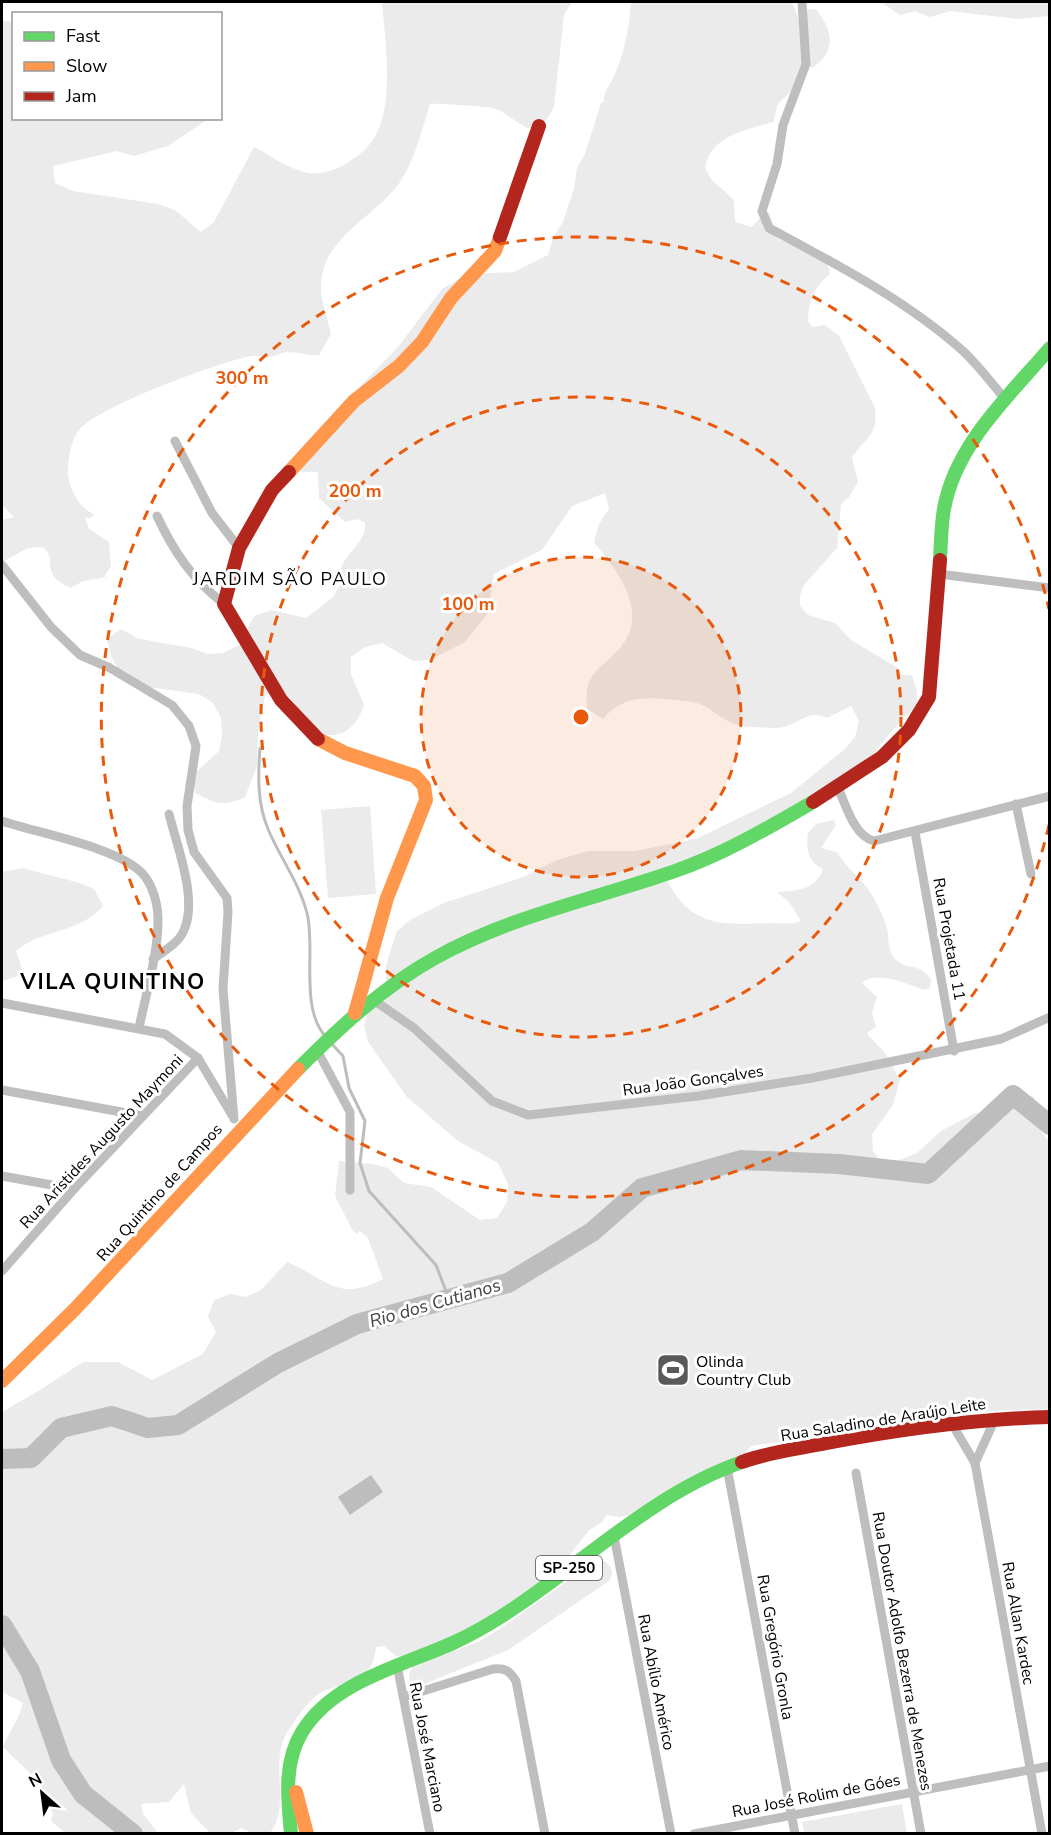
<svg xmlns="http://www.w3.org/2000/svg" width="1051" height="1835" viewBox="0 0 1051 1835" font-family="'Nunito Sans',sans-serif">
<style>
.green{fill:#ebebeb}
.water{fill:#bdbdbd}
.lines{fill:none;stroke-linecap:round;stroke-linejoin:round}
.stream{stroke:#bdbdbd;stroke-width:3}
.river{stroke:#bdbdbd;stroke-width:20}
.street{stroke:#bebebe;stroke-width:9}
.fast{stroke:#63d668;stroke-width:14}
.slow{stroke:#ff974d;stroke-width:14}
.jam{stroke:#b3261e;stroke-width:14}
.ring{fill:none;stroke:#e8590c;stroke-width:3;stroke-dasharray:10 8}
.labels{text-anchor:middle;stroke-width:6;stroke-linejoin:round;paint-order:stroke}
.shield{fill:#fff;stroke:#4c4c4c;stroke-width:1.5}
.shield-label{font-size:15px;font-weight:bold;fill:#000}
.street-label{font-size:16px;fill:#000;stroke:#fff}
.poi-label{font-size:16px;fill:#000;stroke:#fff;text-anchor:start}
.neighbourhood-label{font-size:18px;letter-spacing:1.5px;fill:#000;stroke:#fff}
.water-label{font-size:18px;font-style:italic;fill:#424242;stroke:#fff}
.district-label{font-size:22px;font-weight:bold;letter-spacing:1.5px;fill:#000;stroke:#fff}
.centre{fill:#e8590c;stroke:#fff;stroke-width:3}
.ring-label{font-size:18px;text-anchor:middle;font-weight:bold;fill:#e8590c;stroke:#fff;stroke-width:6;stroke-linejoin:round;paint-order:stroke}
</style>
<rect width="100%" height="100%" fill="#fff"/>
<g class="green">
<path d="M382 2H572L564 15 554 107C548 119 542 129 527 128 516 122 505 112 493 108 489 107 435 103 430 104 422 129 415 160 400 182 376 217 322 237 321 285 320 300 328 319 331 334L319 355C308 356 298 352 287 352 281 353 276 356 269 357 263 357 257 355 251 356 219 362 97 407 79 430 71 440 67 462 68 474 69 489 80 509 94 514L91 518H85L89 529 109 542 111 566 104 577H109L83 581 71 588C38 574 59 561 43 547L28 548 2 562V520L14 517 2 505V21L13 22 14 118 208 119 168 146 134 156 117 151 53 166 55 183 73 191 158 204 175 210 201 232 214 222 254 147C271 156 289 169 308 173 321 175 336 170 347 163 358 156 367 149 374 138 395 106 385 39 382 2Z"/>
<path d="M631 2H792L799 20 804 10 816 9C833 31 837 50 813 68L803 63 792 90 778 104 773 122C746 130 712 135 705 167L711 179 734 200 735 222 752 227 763 214 769 213 778 239C796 246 828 251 830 274 815 286 808 301 808 321L812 327 825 325 839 336 875 408C879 436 864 438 852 458L858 482 849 497 841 504 837 548 804 585 800 595V606L808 615 835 623 851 640 898 668 902 675H912L917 691V708L903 718 872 755 831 787 666 879C691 927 720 925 769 923 779 923 791 925 801 921L789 902 777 892C797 891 816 890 823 869 807 862 806 848 808 833L816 824 834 820 836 825 821 848 837 852C846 867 854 872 864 884 873 894 882 913 886 925 890 936 886 951 896 960 907 971 917 961 931 979L930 988 925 990C909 985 876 969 862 983L877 997 872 1013 876 1027 868 1032V1035L885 1053 900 1080 893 1105 872 1134 873 1151 884 1166 917 1153 941 1131 975 1113 992 1112 1017 1092 1034 1097 1040 1130 1049 1142V1409L992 1411 751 1446 744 1454 656 1497 629 1515 620 1517 607 1515 601 1523 589 1530 562 1565 534 1597 412 1658 396 1656 384 1646 376 1647C370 1696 339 1676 314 1698 304 1706 296 1720 288 1731 268 1760 292 1806 270 1833H252L241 1828 231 1833H210L191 1813 184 1784 169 1802 141 1804 143 1814 158 1833H65L51 1821 53 1814 40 1783 3 1747C9 1731 19 1720 23 1703L2 1692V1412L40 1390 83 1362H118L152 1380 203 1354 216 1332 208 1317 214 1300 230 1294 246 1297 261 1290 287 1262C327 1279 338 1303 383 1279L368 1238 360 1231 357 1234 353 1231 335 1196 339 1161 373 1164 388 1168 404 1183 431 1187 480 1220 497 1218 507 1202 508 1184 498 1163 458 1141 407 1097 368 1042 364 1026 369 1009 386 1000V965L397 931 410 920 444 903 523 877 557 860 588 851H635L696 839 791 793 845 749 855 737 859 721 851 706 827 718C809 709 801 723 784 727 774 729 762 727 751 727 729 727 720 714 702 705 695 701 683 701 674 700 645 697 624 695 603 719L587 709C583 666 606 670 625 641 647 607 614 567 594 542L599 524 609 509 605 493 572 506 542 550 494 574 488 613 465 642 429 660 413 661 382 643 365 647 351 657V674L364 705C355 732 338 741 311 732L293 701 280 689 265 696 258 731 257 766 245 797C224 807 216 804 195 793L193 775 219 751 222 735 221 718 213 703 199 694 148 687 119 671 111 656 107 639 121 629 137 638 156 642 192 648 207 654 223 653 239 645 254 616 271 610 306 618 333 597 343 580 339 577C341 554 368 542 365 523L358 519 345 522 319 498 318 472H302L297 468V456L304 445 398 347 442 289 467 274 514 272 548 255 553 238 563 222 574 188 577 168 585 154 601 103 604 102C603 93 608 88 612 80 624 56 629 30 631 2Z"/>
<polygon points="881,2 1049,2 1049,16 1017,19 950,11 930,17 915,11 900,15"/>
<polygon points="370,806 376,894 328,898 321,810"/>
<path d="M23 868C48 876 70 878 94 889L103 906C77 935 43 928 16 951L24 974 2 981V872Z"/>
<path d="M597 1560C610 1560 616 1570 609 1581L508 1650 419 1686 410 1682 409 1673 413 1667 480 1641 498 1630Z"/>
<polygon points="902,1804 907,1833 804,1833 802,1822"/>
</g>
<polygon class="water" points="371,1475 383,1492 350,1515 338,1497"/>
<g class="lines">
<g class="stream">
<path d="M260 748C258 775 257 803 268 829 280 858 299 882 307 913 316 949 299 1008 326 1037"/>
<polyline points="330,1042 343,1056 349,1088 365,1121 360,1163 369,1191 436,1265 449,1299"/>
</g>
<g class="river">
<polyline points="2,1459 31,1458 61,1428 112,1416 148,1428 178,1425 278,1363 357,1324 508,1283 592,1232 642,1188 741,1160 839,1164 928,1174 1013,1095 1050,1125"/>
<polyline points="2,1625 30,1671 61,1760 83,1794 133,1834"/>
</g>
<g class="street">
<path d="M802 2 806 64 783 125 777 164 762 211 769 228C836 264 906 300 963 351 979 366 992 384 1006 400"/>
<polyline points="175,441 212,513 239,548"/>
<path d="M157 516C174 552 192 579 224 604"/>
<polyline points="2,565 51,627 80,655 110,668 172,705 189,726 196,746 187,806 188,830 194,852 227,898 228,912 223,989 234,1119"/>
<polyline points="939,574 1050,588"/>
<path d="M838 788C846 805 854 836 874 841L1050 796"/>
<polyline points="1016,804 1031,874"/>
<path d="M2 821C37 833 117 847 142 873 153 885 158 904 158 920 158 955 146 993 139 1028"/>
<polyline points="915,832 954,1051"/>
<path d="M153 959C164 951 179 943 184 930 198 899 177 846 169 814"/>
<polyline points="372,999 414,1028 492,1101 528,1115 698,1096 812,1078 1001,1039 1050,1017"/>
<polyline points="2,1003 165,1034 198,1058 232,1115"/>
<polyline points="317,1050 350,1112 350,1190"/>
<polyline points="2,1090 143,1116"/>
<polyline points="2,1176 74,1189"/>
<polyline points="2,1271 74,1189 198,1058"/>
<polyline points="952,1424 975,1463 1042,1834"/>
<polyline points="975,1463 996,1417"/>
<polyline points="727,1467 795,1834"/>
<polyline points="856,1473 921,1834"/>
<polyline points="614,1536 671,1834"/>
<polyline points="397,1665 430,1834"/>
<path d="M404 1697 493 1669C505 1668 509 1670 516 1681L545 1834"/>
<polyline points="694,1834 1050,1766"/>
</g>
<g class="fast">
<path d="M940 560C941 543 941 525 944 509 955 445 1010 395 1050 348"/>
<path d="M298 1069C340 1027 383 987 435 958 510 916 595 899 675 871 724 854 768 828 813 802"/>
<path d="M291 1834C288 1800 283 1763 302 1732 333 1681 402 1666 453 1643 556 1595 633 1500 742 1462"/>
</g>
<g class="slow">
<polyline points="289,472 354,401 399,366 422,342 451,298 495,251 500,237"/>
<polyline points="318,739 345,753 415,776 424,786 426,800 387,898 355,1013"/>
<polyline points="2,1381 75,1309 298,1069"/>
<polyline points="296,1792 307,1834"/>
</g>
<g class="jam">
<polyline points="500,237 539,126"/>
<polyline points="289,472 272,490 239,548 224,604 281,700 318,739"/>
<polyline points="813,802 882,757 909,730 929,697 940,560"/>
<path d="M742 1462C769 1452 798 1449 827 1443 901 1429 975 1419 1050 1417"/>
</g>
</g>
<circle cx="581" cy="717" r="160" fill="#e8590c" fill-opacity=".12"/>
<g class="ring">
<circle cx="581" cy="717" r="160"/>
<circle cx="581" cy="717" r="320"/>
<path d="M1049 825A480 480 0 1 1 1049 609"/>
</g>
<defs>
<symbol id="stadium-square" viewBox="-11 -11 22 22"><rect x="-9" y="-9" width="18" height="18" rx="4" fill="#595959" stroke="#fff"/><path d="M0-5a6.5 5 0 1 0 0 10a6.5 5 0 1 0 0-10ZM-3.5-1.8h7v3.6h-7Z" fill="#fff"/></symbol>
</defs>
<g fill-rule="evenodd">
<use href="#stadium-square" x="654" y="1351" width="38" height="38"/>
</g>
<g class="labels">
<rect class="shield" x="536" y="1556" width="66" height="24" rx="4.5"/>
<g class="shield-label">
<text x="569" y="1573">SP-250</text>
</g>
<g class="street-label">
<text transform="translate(950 939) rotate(80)" y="6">Rua Projetada 11</text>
<text transform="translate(693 1080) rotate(-8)" y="6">Rua João Gonçalves</text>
<text transform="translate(101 1141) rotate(-47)" y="6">Rua Aristides Augusto Maymoni</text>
<text transform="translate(159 1192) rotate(-48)" y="6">Rua Quintino de Campos</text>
<text transform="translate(883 1419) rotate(-9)" y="6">Rua Saladino de Araújo Leite</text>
<text transform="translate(1019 1623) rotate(80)" y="6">Rua Allan Kardec</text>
<text transform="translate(776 1647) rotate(80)" y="6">Rua Gregório Gronla</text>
<text transform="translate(903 1651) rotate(80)" y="6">Rua Doutor Adolfo Bezerra de Menezes</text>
<text transform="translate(657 1682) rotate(79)" y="6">Rua Abílio Américo</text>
<text transform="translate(428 1747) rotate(79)" y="6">Rua José Marciano</text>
<text transform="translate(816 1795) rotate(-11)" y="6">Rua José Rolim de Góes</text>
</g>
<g class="poi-label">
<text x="696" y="1367">Olinda<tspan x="696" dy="18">Country Club</tspan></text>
</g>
<g class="neighbourhood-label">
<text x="290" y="585">JARDIM SÃO PAULO</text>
</g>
<g class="water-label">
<text transform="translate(435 1303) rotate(-16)" y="6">Rio dos Cutianos</text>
</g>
<g class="district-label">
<text x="113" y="989">VILA QUINTINO</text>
</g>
</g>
<circle cx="581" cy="717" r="9" class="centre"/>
<g class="ring-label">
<text x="242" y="384">300 m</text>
<text x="355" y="497">200 m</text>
<text x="468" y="610">100 m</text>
</g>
<rect width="1051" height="1835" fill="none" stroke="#000000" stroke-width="6"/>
<rect x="12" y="12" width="210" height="108" fill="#ffffff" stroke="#999999" stroke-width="1.5"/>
<rect x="24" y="32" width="30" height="9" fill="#63d668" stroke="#999999" stroke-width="1.5"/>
<text x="66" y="42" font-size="18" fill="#000000">Fast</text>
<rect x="24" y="62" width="30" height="9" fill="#ff974d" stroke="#999999" stroke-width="1.5"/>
<text x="66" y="72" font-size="18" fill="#000000">Slow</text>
<rect x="24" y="92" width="30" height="9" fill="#b3261e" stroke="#999999" stroke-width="1.5"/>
<text x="66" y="102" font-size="18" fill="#000000">Jam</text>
<g transform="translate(42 1793) rotate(332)" stroke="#ffffff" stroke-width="4.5" paint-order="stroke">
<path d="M0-4.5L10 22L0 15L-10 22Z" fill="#000000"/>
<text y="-9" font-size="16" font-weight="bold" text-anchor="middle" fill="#000000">N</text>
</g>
</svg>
